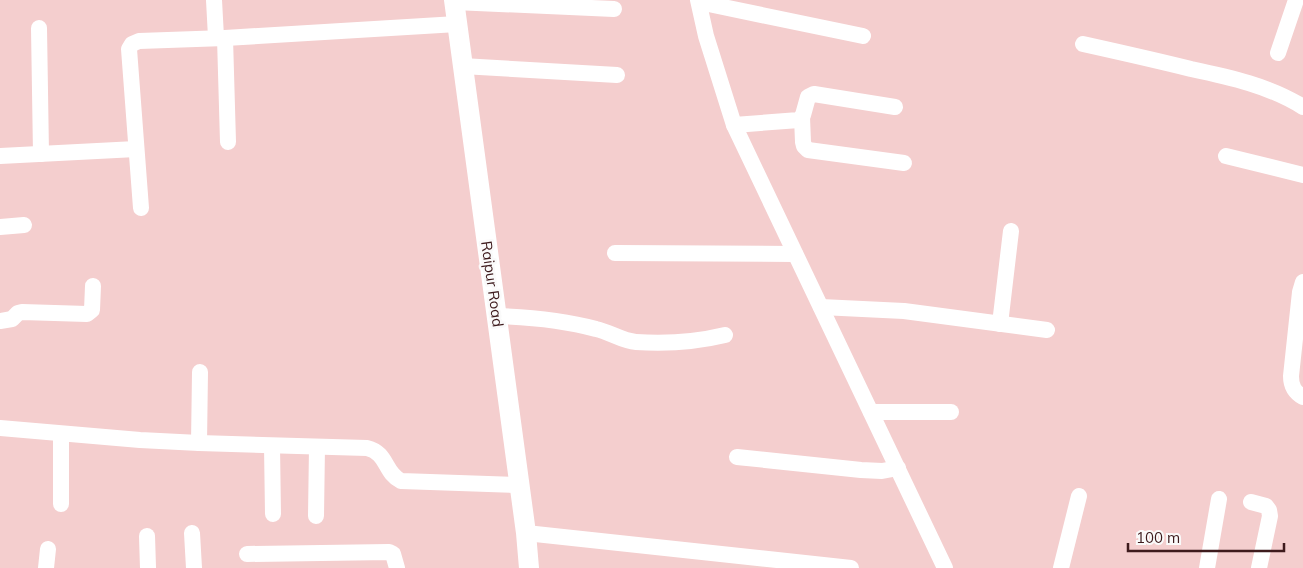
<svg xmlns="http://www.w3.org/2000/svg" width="1303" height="568" viewBox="0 0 1303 568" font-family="Mulish,sans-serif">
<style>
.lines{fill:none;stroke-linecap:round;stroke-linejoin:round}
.minor{stroke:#fff;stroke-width:16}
.major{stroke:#fff;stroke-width:20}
.labels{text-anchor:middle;stroke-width:5;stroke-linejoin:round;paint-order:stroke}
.street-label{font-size:15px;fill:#3e1b1d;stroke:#fafafa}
</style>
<rect width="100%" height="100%" fill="#f4cece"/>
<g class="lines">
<g class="minor">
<polyline points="214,0 216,37"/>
<polyline points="698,0 706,36 734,125 945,568"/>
<polyline points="454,2 614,9"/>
<polyline points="699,2 863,36"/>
<polyline points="39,28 41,154"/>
<polyline points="225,38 228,142"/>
<path d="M1083 44C1119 52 1155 60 1191 69 1229 77 1270 86 1303 107"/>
<polyline points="1278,53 1296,0"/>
<polyline points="462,66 617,75"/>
<polyline points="802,117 803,142 804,146 808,150 904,163"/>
<polyline points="734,125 799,120 803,115 808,97 814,94 895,107"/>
<polyline points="0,156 136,149"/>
<polyline points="1226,156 1303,175"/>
<polyline points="141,208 129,49 132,44 139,41 225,38 457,24"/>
<polyline points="0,227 24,225"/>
<polyline points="615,253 795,254"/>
<path d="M1303 282 1300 292 1291 376C1291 386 1294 392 1303 397"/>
<polyline points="821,307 904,311 1047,330"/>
<path d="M496 316C530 317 563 320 596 329 610 332 622 341 636 342 666 344 696 342 725 335"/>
<polyline points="0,321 12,319 18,313 22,312 87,314 92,310 93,286"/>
<polyline points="1000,324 1011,231"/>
<polyline points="871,412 951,412"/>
<path d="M0 428 140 440 199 443 367 448C388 453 384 473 401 481L519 485"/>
<polyline points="61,434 61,504"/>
<polyline points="199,443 200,372"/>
<polyline points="272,446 273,514"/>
<polyline points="737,457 861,470 882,471 898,468"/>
<polyline points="1251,502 1266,506 1269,510 1270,516 1259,568"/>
<polyline points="316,516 317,447"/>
<polyline points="192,533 194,568"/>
<polyline points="526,533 851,568"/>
<polyline points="147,536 148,568"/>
<polyline points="247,554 389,552 393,554 397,568"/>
<polyline points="46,568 48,549"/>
<polyline points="1061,568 1079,496"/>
<polyline points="1207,568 1219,499"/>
</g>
<polyline class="major" points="454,0 526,533 529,568"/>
</g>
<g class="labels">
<g class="street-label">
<text transform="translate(492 284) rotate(82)" y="5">Raipur Road</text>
</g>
</g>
<path d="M1128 543v8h156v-8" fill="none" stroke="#3e1b1d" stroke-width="2.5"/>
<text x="1136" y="543" font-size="15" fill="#3e1b1d" stroke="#fafafa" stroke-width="4" paint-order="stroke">100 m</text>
</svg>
